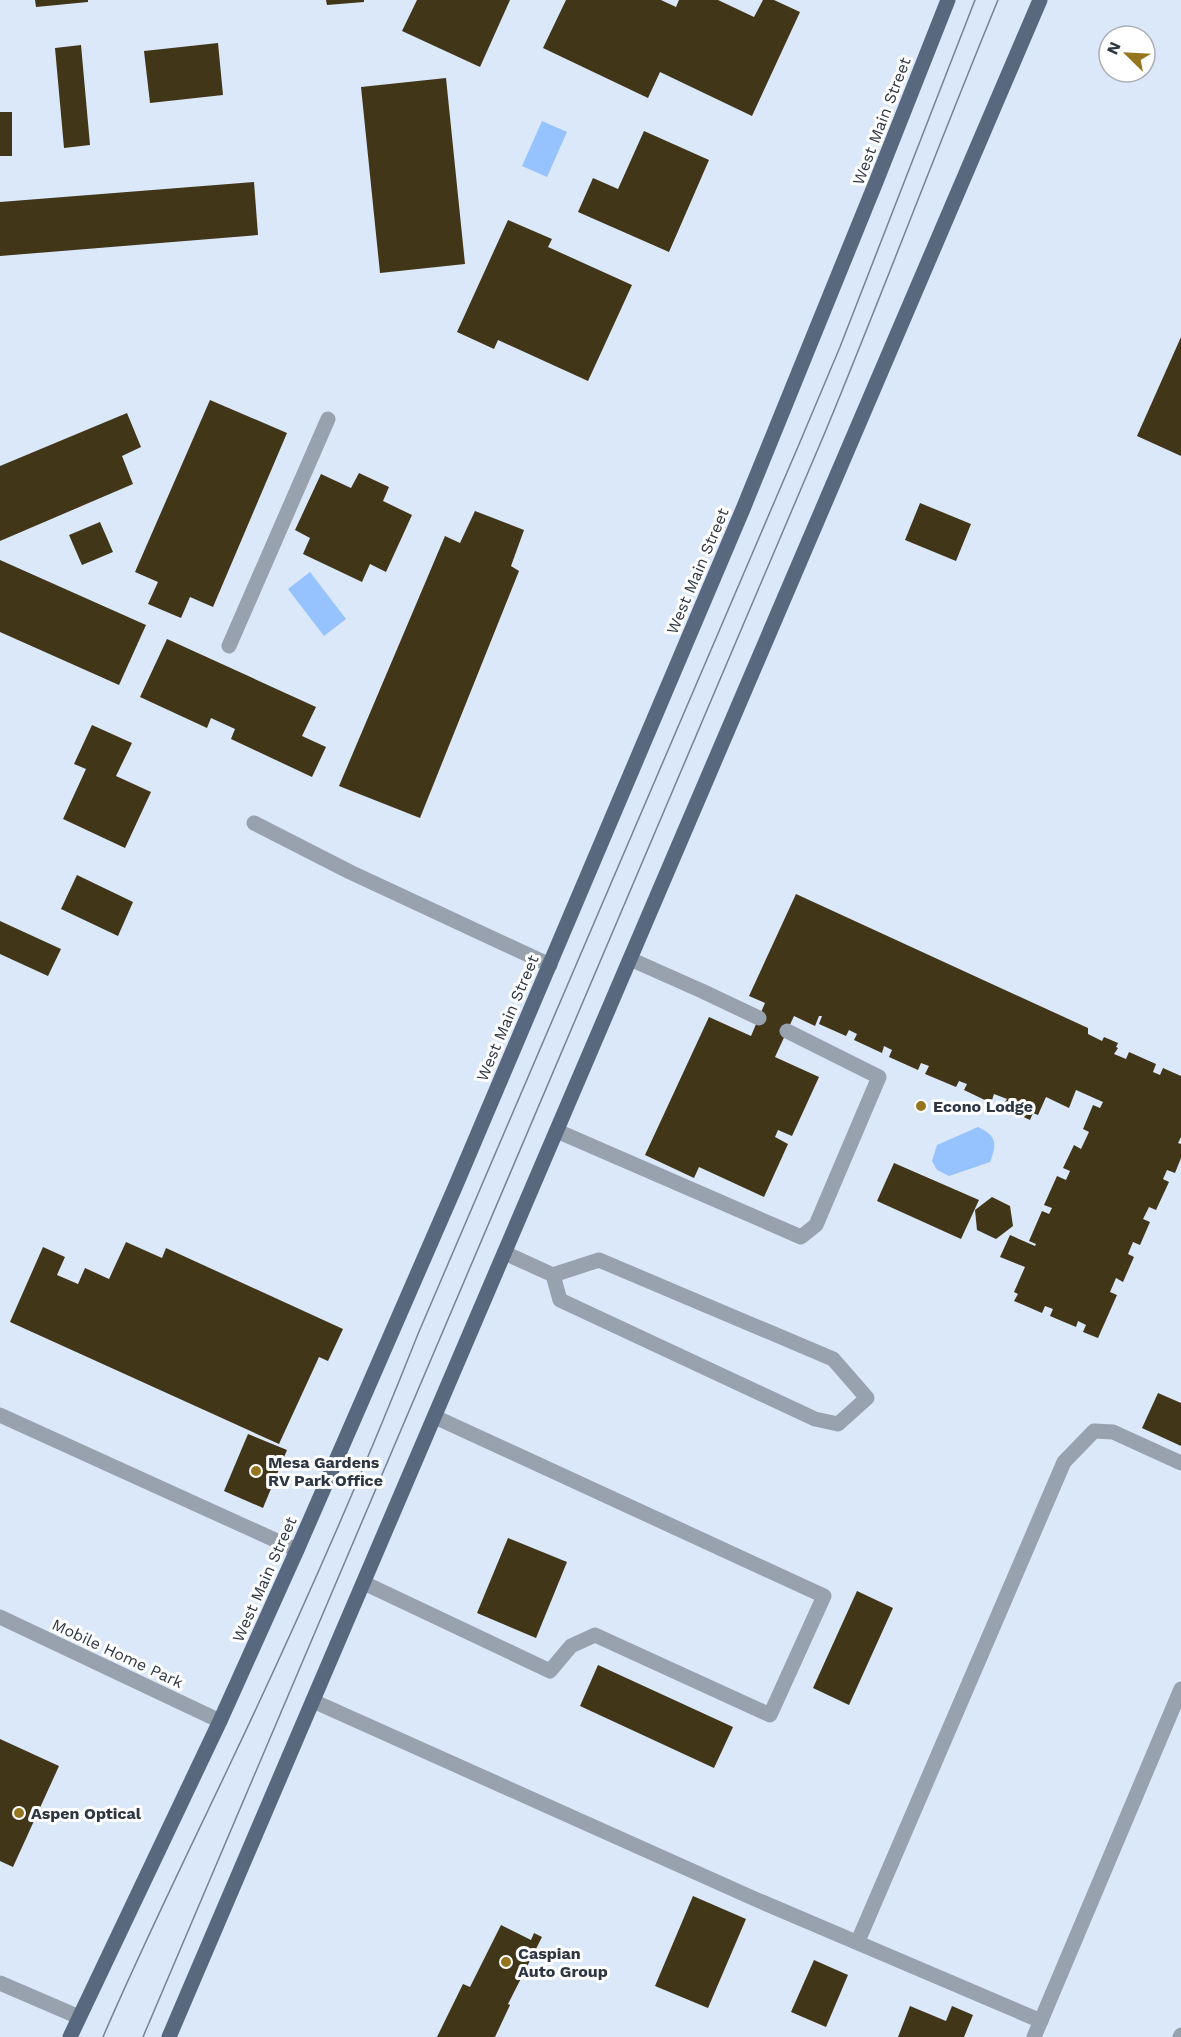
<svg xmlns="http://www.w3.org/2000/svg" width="1181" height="2037" viewBox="0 0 1181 2037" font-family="'Work Sans',sans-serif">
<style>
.water{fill:#96c3fe}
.building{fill:#423618}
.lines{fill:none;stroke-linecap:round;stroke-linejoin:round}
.lane{stroke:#98a2af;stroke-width:15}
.street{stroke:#98a2af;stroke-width:15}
.primary{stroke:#57687f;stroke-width:15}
.tram{stroke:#778391;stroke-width:1.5}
.poi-dot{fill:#95751d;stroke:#fff;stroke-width:2}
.labels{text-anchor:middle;stroke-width:6;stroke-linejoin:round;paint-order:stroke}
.street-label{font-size:16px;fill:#2d3642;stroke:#fff}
.poi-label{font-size:16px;font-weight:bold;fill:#2d3642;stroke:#fff;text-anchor:start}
</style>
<rect width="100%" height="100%" fill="#dae8fa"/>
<g class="water">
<polygon points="542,121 567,132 547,177 522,166"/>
<polygon points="310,572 346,619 324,636 288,589"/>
<path d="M978 1127C997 1136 997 1144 990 1162L949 1176 937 1170 932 1161 937 1145Z"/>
</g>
<g class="building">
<polygon points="35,0 88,0 88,2 36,7"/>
<polygon points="326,0 364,0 364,2 327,5"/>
<polygon points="417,0 510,0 480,67 402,31"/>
<polygon points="566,0 661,0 676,7 679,0 718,0 754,17 763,0 774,0 800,12 752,116 660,72 648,98 543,48"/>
<polygon points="218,43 223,95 150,103 144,51"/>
<polygon points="81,45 90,145 64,148 55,48"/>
<polygon points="446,78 465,264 380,273 361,87"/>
<rect x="0" y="112" width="12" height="44"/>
<polygon points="644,131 709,160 669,252 578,212 593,178 618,189"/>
<polygon points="254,182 258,235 0,256 0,202"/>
<polygon points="508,220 552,239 548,247 632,285 588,381 498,340 494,349 457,332"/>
<polygon points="1181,337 1181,456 1137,436"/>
<polygon points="210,400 287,433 213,607 190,597 181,618 148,604 158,582 135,572"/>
<polygon points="127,413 141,447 122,456 133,484 0,541 0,466"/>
<polygon points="359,473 389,487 383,501 412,515 386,572 370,564 362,582 303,554 310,538 295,530 321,474 351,488"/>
<polygon points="920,503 971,524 956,561 905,540"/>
<polygon points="475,511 524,530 511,566 519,571 420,818 339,786 445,536 460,543"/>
<polygon points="100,522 113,552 82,565 69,535"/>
<polygon points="0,560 146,625 119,685 0,632"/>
<polygon points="167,639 316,707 302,736 326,747 312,777 231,739 235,729 211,718 207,728 140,697"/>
<polygon points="92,725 132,743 116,776 151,792 125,848 63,819 86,769 74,764"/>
<polygon points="77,875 133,902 118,936 61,909"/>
<polygon points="796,894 1088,1028 1088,1034 1102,1041 1104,1037 1118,1043 1116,1047 1118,1048 1114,1054 1126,1059 1129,1052 1156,1064 1153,1072 1160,1075 1163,1068 1181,1076 1181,1137 1178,1143 1181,1144 1181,1158 1175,1173 1167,1170 1163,1179 1169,1182 1156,1210 1149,1207 1143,1219 1150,1222 1140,1245 1133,1242 1128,1254 1134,1257 1123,1282 1116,1278 1110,1292 1117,1295 1098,1338 1083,1332 1086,1325 1078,1321 1076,1327 1050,1316 1053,1309 1045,1306 1042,1313 1014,1301 1018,1294 1014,1292 1025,1267 1000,1257 1010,1235 1035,1246 1036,1244 1029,1241 1042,1211 1049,1214 1052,1208 1044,1205 1057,1176 1066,1180 1070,1171 1063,1168 1074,1145 1081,1149 1089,1132 1083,1129 1093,1105 1100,1108 1103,1102 1076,1090 1069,1108 1046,1097 1038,1115 1033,1113 1030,1120 1002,1107 1007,1099 994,1094 991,1103 964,1090 967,1084 959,1081 956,1087 925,1074 929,1066 921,1063 918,1070 889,1057 892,1050 884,1046 882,1053 854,1040 857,1034 849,1030 846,1036 819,1024 822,1016 819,1016 815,1026 794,1016 775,1057 819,1077 792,1136 778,1130 775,1137 788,1144 764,1197 699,1167 694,1178 645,1155 709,1017 751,1036 765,1003 749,996"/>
<polygon points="0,921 61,949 48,976 0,954"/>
<polygon points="894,1163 979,1200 961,1239 877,1201"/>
<polygon points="992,1197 1010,1206 1013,1226 996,1239 977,1230 975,1210"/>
<polygon points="126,1242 162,1258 166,1248 343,1329 328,1361 319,1357 279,1444 10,1322 43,1247 65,1257 57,1275 78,1284 85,1268 109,1279"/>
<polygon points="1158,1393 1181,1403 1181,1446 1142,1428"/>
<polygon points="248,1434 287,1450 263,1508 224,1491"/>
<polygon points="508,1538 567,1562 536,1638 477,1613"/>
<polygon points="857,1591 893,1608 849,1705 813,1688"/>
<polygon points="598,1665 733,1727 714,1768 580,1706"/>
<polygon points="0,1739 59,1766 13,1867 0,1861"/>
<polygon points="693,1896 746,1919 708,2008 655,1986"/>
<polygon points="501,1925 531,1940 534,1933 542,1937 508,2004 510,2005 495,2037 437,2037 463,1984 470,1987"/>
<polygon points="814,1960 848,1975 826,2027 791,2012"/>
<polygon points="910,2006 946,2021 952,2006 973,2015 964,2037 898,2037"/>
</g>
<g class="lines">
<g class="lane">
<polyline points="229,646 328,419"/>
<polyline points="254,823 350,872 550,965"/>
<polyline points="630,959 702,991 759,1018"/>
<polyline points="557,1131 801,1237 816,1225 879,1077 787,1031"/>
<polyline points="505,1253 553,1275 599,1260 833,1359 867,1398 838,1424 815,1419 560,1300 553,1275"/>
<polyline points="0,1415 297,1550"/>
<polyline points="364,1583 550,1671 571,1646 595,1635 770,1715 824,1596 435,1417"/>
<polyline points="0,1617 220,1721"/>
<polyline points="313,1701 755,1899 1041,2021"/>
<polyline points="858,1941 1064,1462 1094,1431 1113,1432 1181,1463"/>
<polyline points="1034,2037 1181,1689"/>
</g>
<g class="street">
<polyline points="0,1983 79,2017"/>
<polyline points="1180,2037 1181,2035"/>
</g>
<g class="primary">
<polyline points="70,2037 220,1721 297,1550 456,1185 743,509 876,182 948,0"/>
<polyline points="169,2037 1040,0"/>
</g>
<g class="tram">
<path d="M103 2037C143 1944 188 1853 231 1762 298 1621 361 1478 418 1334L800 442 840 347 975 0"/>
<path d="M143 2037 826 430C885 287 939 143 998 0"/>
</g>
</g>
<g class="poi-dot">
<circle cx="921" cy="1106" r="6"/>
<circle cx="256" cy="1471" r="6"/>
<circle cx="19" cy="1813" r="6"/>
<circle cx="506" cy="1962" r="6"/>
</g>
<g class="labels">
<g class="street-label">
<text transform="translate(881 121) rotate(-69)" y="6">West Main Street</text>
<text transform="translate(697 571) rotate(-67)" y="6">West Main Street</text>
<text transform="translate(507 1018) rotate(-67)" y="6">West Main Street</text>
<text transform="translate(264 1579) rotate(-66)" y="6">West Main Street</text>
<text transform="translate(118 1653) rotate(25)" y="6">Mobile Home Park</text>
</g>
<g class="poi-label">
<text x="933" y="1112">Econo Lodge</text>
<text x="268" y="1468">Mesa Gardens<tspan x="268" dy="18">RV Park Office</tspan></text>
<text x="31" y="1819">Aspen Optical</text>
<text x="518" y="1959">Caspian<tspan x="518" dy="18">Auto Group</tspan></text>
</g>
</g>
<g transform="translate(1127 54) rotate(294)"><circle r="28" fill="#ffffff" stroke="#abafb3" stroke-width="1.5"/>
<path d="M0-4.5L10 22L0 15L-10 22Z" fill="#95751d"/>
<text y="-9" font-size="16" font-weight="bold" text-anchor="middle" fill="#2d3642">N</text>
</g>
</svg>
